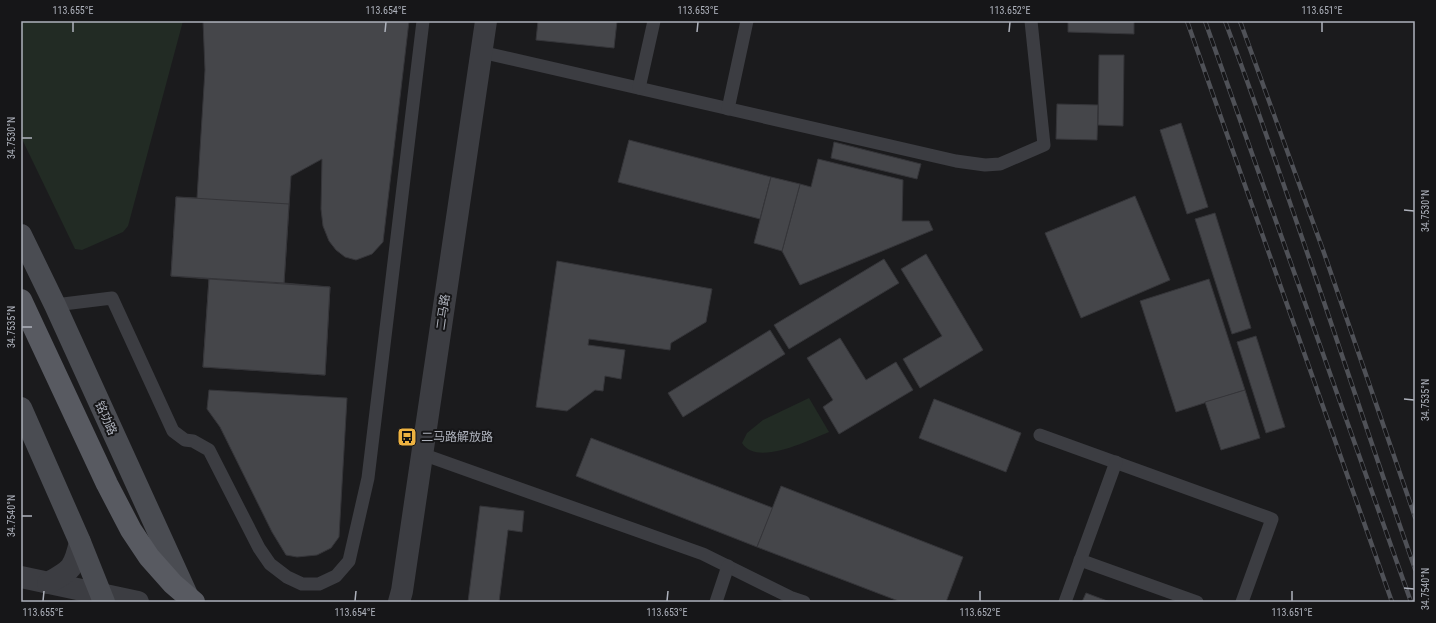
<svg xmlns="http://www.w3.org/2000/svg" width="1436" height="623" viewBox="0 0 1436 623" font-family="'Roboto Condensed','Noto Sans SC',sans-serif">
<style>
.green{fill:#222b24}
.building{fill:#45464a;stroke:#353539}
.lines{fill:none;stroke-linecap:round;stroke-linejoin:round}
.service{stroke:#3c3d42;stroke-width:13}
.tertiary{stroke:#3c3d42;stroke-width:22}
.secondary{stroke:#4a4c52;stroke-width:22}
.rail-casing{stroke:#4f5157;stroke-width:4.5}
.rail{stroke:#161618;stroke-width:3;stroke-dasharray:9;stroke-linecap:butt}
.primary-bridge{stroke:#585a61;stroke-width:22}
.ticks{fill:none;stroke:#aeb2bc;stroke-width:1.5}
.labels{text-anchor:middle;stroke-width:4;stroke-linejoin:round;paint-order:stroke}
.street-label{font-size:12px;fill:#aeb2bc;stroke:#161618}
.poi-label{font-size:12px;fill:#aeb2bc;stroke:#161618;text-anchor:start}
.neatline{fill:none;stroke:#aeb2bc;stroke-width:1.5}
.ticks-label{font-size:10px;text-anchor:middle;fill:#aeb2bc}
</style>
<rect width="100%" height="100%" fill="#1b1b1d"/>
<g class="green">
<polygon points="21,21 183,21 128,226 123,232 82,250 75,249 21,137"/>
<path d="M809 398 829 432C809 440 757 467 742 443L747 433 763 420Z"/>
</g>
<g class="building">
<polygon points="203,21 409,21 383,242 372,254 356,260 345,257 336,250 329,241 323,226 321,209 322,159 291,176 284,283 330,287 325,375 203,367 209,279 171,276 176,197 197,198 205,70"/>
<polygon points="538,21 617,21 614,48 536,40"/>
<polygon points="1068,21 1134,21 1134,34 1068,32"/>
<polygon points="1099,55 1124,55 1123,126 1098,125"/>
<polygon points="1057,104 1098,105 1097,140 1056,139"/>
<polygon points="1181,123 1208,207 1187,214 1160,130"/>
<polygon points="629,140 771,177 760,219 618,182"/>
<polygon points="834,142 921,164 917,179 831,158"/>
<polygon points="818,159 903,180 902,221 929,221 933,230 800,285 782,251 800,184 811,187"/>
<polygon points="771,177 800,184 782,251 754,243"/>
<polygon points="1135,196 1170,280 1081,318 1045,233"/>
<polygon points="176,197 289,204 284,283 171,276"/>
<polygon points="1215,213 1251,328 1232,334 1195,219"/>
<polygon points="926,254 983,350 920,388 903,359 942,336 901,269"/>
<polygon points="884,259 899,283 789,349 774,325"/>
<polygon points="557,261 712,289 706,322 671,343 670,350 589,339 588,345 625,350 621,379 605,376 603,391 595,390 567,411 536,407"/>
<polygon points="209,279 330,287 325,375 203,367"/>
<polygon points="1209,279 1245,390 1176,412 1140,301"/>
<polygon points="770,330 785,354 683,417 668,393"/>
<polygon points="1256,336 1285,427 1266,433 1237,342"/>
<polygon points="840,338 866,380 896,362 913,390 839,434 823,407 833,400 807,358"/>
<polygon points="209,390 347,398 339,537 331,548 317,555 297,557 286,555 272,532 220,427 207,409"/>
<polygon points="1245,390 1260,438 1221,450 1205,402"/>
<polygon points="934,399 1021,433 1006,472 919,438"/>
<polygon points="591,438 773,508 757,547 576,476"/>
<polygon points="781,486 963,557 946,602 901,602 757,547"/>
<polygon points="480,506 524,511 522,532 508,530 499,602 468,602"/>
<polygon points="1086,593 1110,602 1082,602"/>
</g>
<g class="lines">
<g class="service">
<polyline points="481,52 956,161 985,165 1000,164 1044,145 1031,21"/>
<polyline points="639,88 654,21"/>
<polyline points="728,109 747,21"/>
<polyline points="55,305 112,298 173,431 185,440 193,441 209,450 259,548 270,564 287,577 302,584 319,584 336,576 349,561 368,478 423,21"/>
<polyline points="1040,435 1272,519 1242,602"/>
<polyline points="422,454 703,554 792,598 804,602"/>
<polyline points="1080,560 1197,602"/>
<polyline points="716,602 728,566"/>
<polyline points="1065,602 1116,462"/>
</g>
<g class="tertiary">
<polyline points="21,577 138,602"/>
<path d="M48 583C71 570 74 569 80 542"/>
<polyline points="399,602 402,591 486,21"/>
</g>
<g class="secondary">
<polyline points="21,235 55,305 188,597"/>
<polyline points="21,408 80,542 104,602"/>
</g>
<defs>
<g id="rail">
<polyline points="1187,21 1392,602"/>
<polyline points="1205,21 1411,602"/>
<path d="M1225 21C1293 202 1351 387 1415 569"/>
<polyline points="1240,21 1323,250 1415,517"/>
</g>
</defs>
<use href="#rail" class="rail-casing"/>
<use href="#rail" class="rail"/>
<polyline class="primary-bridge" points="21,300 107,484 131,530 149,557 173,584 194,602"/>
</g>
<path class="ticks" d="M73 32V22M385 32 386 22M697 32 698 22M1009 32 1010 22M1322 32V22M22 138H32M1404 210 1414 211M22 327H32M1404 399 1414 400M22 516H32M1404 588 1414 589M43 601 44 591M355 601 356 591M667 601 668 591M980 601V591M1292 601V591"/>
<defs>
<symbol id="bus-square" viewBox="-11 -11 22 22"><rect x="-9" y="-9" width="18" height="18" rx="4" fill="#eeb341" stroke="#161618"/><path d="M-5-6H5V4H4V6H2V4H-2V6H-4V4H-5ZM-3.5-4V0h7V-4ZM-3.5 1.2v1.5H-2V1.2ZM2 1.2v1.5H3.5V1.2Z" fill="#111"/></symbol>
</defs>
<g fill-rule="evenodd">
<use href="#bus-square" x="396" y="426" width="22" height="22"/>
</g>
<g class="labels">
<g class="street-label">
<text transform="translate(443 312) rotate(-82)" y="4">二马路</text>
<text transform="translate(106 418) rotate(66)" y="4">铭功路</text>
</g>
<g class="poi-label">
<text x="421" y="441">二马路解放路</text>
</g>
</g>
<rect width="1436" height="623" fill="none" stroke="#161618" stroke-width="44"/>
<rect x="22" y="22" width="1392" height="579" class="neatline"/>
<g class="ticks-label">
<text x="73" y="14">113.655°E</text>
<text x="386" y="14">113.654°E</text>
<text x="698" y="14">113.653°E</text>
<text x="1010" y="14">113.652°E</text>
<text x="1322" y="14">113.651°E</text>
<text transform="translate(11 138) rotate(-90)" y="4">34.7530°N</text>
<text transform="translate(1425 211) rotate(-90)" y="4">34.7530°N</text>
<text transform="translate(11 327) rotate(-90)" y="4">34.7535°N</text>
<text transform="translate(1425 400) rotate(-90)" y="4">34.7535°N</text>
<text transform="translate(11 516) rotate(-90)" y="4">34.7540°N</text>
<text transform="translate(1425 589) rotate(-90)" y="4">34.7540°N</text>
<text x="43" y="616">113.655°E</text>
<text x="355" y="616">113.654°E</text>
<text x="667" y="616">113.653°E</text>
<text x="980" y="616">113.652°E</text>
<text x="1292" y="616">113.651°E</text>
</g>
</svg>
